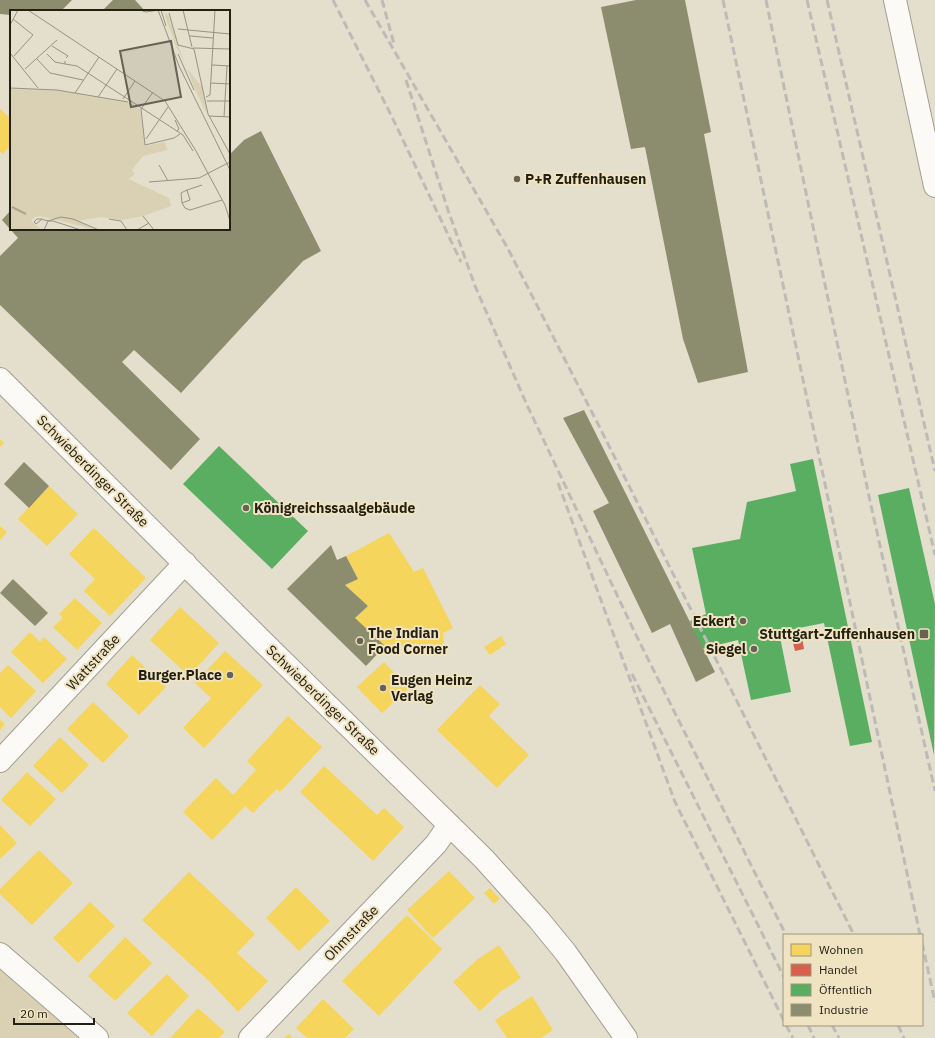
<svg xmlns="http://www.w3.org/2000/svg" width="935" height="1038" viewBox="0 0 935 1038" font-family="'IBM Plex Sans',sans-serif">
<style>
.green{fill:#dad0b3}
.homes{fill:#f6d55c}
.shops{fill:#d6604d}
.public{fill:#5aae61}
.industry{fill:#8c8c6e}
.lines{fill:none;stroke-linecap:round;stroke-linejoin:round}
.street-casing{stroke:#a39e91;stroke-width:24}
.secondary-casing{stroke:#a39e91;stroke-width:24}
.highway-casing{stroke:#a39e91;stroke-width:24}
.street{stroke:#fbfaf7;stroke-width:22}
.secondary{stroke:#fbfaf7;stroke-width:22}
.highway{stroke:#fbfaf7;stroke-width:22}
.rail{stroke:#bdbbb7;stroke-width:3;stroke-dasharray:8 4;stroke-linecap:butt}
.poi-dot{fill:#676254;stroke:#efe3c2;stroke-width:1.5}
.labels{text-anchor:middle;stroke-width:4;stroke-linejoin:round;paint-order:stroke}
.poi-label{font-size:14px;font-weight:bold;fill:#242013;stroke:#efe3c2;text-anchor:start}
.street-label{font-size:14px;fill:#242013;stroke:#efe3c2}
.inset-river{fill:none;stroke:#b0a587;stroke-width:2}
.inset-road{fill:none;stroke:#979282;stroke-width:1}
.view{fill:#676254;fill-opacity:0.15;stroke:#676254;stroke-width:2}
.inset-edge{fill:none;stroke:#242013;stroke-width:2}
</style>
<rect width="100%" height="100%" fill="#e4decc"/>
<polygon class="green" points="0,964 84,1038 0,1038"/>
<g class="homes">
<polygon points="0,109 11,119 11,145 3,154 0,152"/>
<polygon points="0,439 4,443 0,447"/>
<polygon points="49,486 78,514 47,546 18,519"/>
<polygon points="0,526 7,532 0,540"/>
<polygon points="94,528 146,578 110,616 84,591 95,579 69,554"/>
<polygon points="389,533 414,572 423,568 453,628 443,633 444,643 443,649 438,653 432,655 425,653 419,649 416,643 410,645 409,643 390,653 355,618 368,606 345,585 358,579 346,556"/>
<polygon points="75,598 102,623 77,650 53,627 63,618 59,614"/>
<polygon points="180,607 219,643 189,676 150,640"/>
<polygon points="30,632 40,642 44,637 67,659 43,683 11,652"/>
<polygon points="501,636 506,644 490,655 484,647"/>
<polygon points="225,651 263,685 204,748 183,728 211,698 195,683"/>
<polygon points="132,655 166,687 139,715 106,684"/>
<polygon points="384,662 409,688 382,713 357,687"/>
<polygon points="8,665 36,691 11,718 0,707 0,673"/>
<polygon points="480,685 500,704 489,716 529,755 497,788 437,730"/>
<polygon points="93,702 129,736 103,763 67,729"/>
<polygon points="288,716 322,747 280,792 277,789 253,813 245,806 212,840 183,812 216,778 233,795 256,770 247,761"/>
<polygon points="0,720 5,724 0,730"/>
<polygon points="60,737 89,765 62,793 33,766"/>
<polygon points="324,766 377,815 384,808 404,827 373,861 300,792"/>
<polygon points="27,772 56,799 30,826 1,800"/>
<polygon points="0,825 17,843 0,859"/>
<polygon points="39,850 73,883 32,925 0,894 0,889"/>
<polygon points="449,871 475,898 433,938 407,910"/>
<polygon points="189,872 255,934 237,953 268,981 238,1012 209,981 142,920"/>
<polygon points="296,887 330,921 299,951 266,918"/>
<polygon points="490,888 500,899 494,904 484,893"/>
<polygon points="90,902 115,926 78,963 53,938"/>
<polygon points="407,915 442,949 379,1016 342,981"/>
<polygon points="125,937 152,963 115,1001 88,976"/>
<polygon points="499,945 521,978 500,992 480,1011 453,982 478,959"/>
<polygon points="167,974 189,996 152,1036 127,1013"/>
<polygon points="532,996 553,1030 541,1038 507,1038 495,1020"/>
<polygon points="323,999 354,1029 345,1038 307,1038 296,1028"/>
<polygon points="198,1008 225,1032 219,1038 170,1038"/>
<polygon points="289,1034 293,1038 284,1038"/>
</g>
<polygon class="shops" points="802,637 804,649 795,651 792,639"/>
<g class="public">
<polygon points="219,446 308,531 272,569 183,484"/>
<polygon points="813,459 872,742 850,746 824,623 779,632 791,692 751,700 738,640 701,649 690,621 706,614 692,548 740,539 747,502 796,491 790,464"/>
<polygon points="909,488 935,604 934,755 878,495"/>
</g>
<g class="industry">
<polygon points="0,0 72,0 61,11 11,11 11,15 0,14"/>
<polygon points="113,0 135,0 145,11 102,11"/>
<polygon points="636,0 685,0 711,132 704,134 748,372 698,383 683,339 645,147 631,149 601,7"/>
<polygon points="261,131 321,251 303,261 181,393 134,350 122,362 200,439 171,470 0,305 0,256 18,238 2,220 11,210 11,229 229,229 229,155 244,140"/>
<polygon points="584,410 715,672 696,682 670,624 652,633 593,511 609,503 563,418"/>
<polygon points="24,462 49,486 29,508 4,484"/>
<polygon points="331,545 337,560 346,556 358,579 345,585 368,606 355,618 385,646 366,666 287,589"/>
<polygon points="13,579 48,613 35,626 0,593"/>
</g>
<g class="lines">
<defs>
<g id="street">
<polyline points="0,761 185,563"/>
<polyline points="0,954 97,1038"/>
<polyline points="250,1038 436,844 449,825"/>
</g>
<polyline id="secondary" points="0,379 261,640 484,859 539,920 566,953 626,1038"/>
<polyline id="highway" points="895,0 935,186"/>
</defs>
<use href="#street" class="street-casing"/>
<use href="#secondary" class="secondary-casing"/>
<use href="#highway" class="highway-casing"/>
<use href="#street" class="street"/>
<use href="#secondary" class="secondary"/>
<use href="#highway" class="highway"/>
<g class="rail">
<polyline points="333,0 392,117 461,262"/>
<polyline points="365,0 507,247 599,426 854,935"/>
<polyline points="382,0 394,44"/>
<polyline points="723,0 920,935"/>
<polyline points="766,0 870,501 935,791"/>
<polyline points="807,0 935,555"/>
<polyline points="827,0 935,471"/>
<polyline points="406,80 448,210 475,286 527,405 635,633 786,935"/>
<polyline points="558,483 675,802 784,1021"/>
<polyline points="632,674 784,977"/>
<polyline points="922,943 935,1002"/>
<polyline points="786,1025 793,1038"/>
<polyline points="808,1025 814,1038"/>
<polyline points="832,1025 839,1038"/>
<polyline points="898,1025 904,1038"/>
</g>
</g>
<g class="poi-dot">
<circle cx="517" cy="179" r="4"/>
<circle cx="246" cy="508" r="4"/>
<circle cx="743" cy="621" r="4"/>
<rect x="919" y="629" width="10" height="10" rx="2"/>
<circle cx="360" cy="641" r="4"/>
<circle cx="754" cy="649" r="4"/>
<circle cx="230" cy="675" r="4"/>
<circle cx="383" cy="688" r="4"/>
</g>
<g class="labels">
<g class="poi-label">
<text x="525" y="184">P+R Zuffenhausen</text>
<text x="254" y="513">Königreichssaalgebäude</text>
<text x="735" y="626" text-anchor="end">Eckert</text>
<text x="368" y="638">The Indian<tspan x="368" dy="16">Food Corner</tspan></text>
<text x="915" y="639" text-anchor="end">Stuttgart-Zuffenhausen</text>
<text x="746" y="654" text-anchor="end">Siegel</text>
<text x="222" y="680" text-anchor="end">Burger.Place</text>
<text x="391" y="685">Eugen Heinz<tspan x="391" dy="16">Verlag</tspan></text>
</g>
<g class="street-label">
<text transform="translate(93 471) rotate(45)" y="5">Schwieberdinger Straße</text>
<text transform="translate(93 662) rotate(-47)" y="5">Wattstraße</text>
<text transform="translate(323 700) rotate(44)" y="5">Schwieberdinger Straße</text>
<text transform="translate(351 933) rotate(-46)" y="5">Ohmstraße</text>
</g>
</g>
<g transform="translate(10 10)">
<rect width="220" height="220" fill="#e4decc"/>
<path d="M154 3 158 5 174 52 166 36ZM177 58 192 77 197 104 184 77ZM0 79 47 80 120 93 130 99 135 136 155 132 157 140 133 146 122 160 125 164 118 169 159 188 161 196 133 206 112 210 91 207 68 211 87 220 30 206 24 207 21 211 32 220H0Z" fill="#dad0b3"/>
<path class="inset-river" d="M2 197 16 204"/>
<path class="inset-road" d="M18 0 155 91 186 141 215 195 220 211M130 0 136 2 149 0M148 0 169 56 220 160M151 0 156 16M173 0 182 37M159 3 168 35 184 39 198 104 220 144M3 9 23 25 4 46M0 15 8 0M168 19 220 24M180 26 203 28M42 36 58 46 56 48M183 38 220 39M0 43 28 78M37 44 45 52 55 54M168 44 184 80M27 49 40 63 73 70M55 51V54L67 56 173 125 183 141M202 55 220 56M15 59 47 30M201 73 220 74M0 78 47 80 118 92M143 82 131 99 135 135 164 128 170 124M65 83 89 47M88 87 107 59M196 87 200 85 205 0M113 89 125 71M197 91H220M199 106 220 107M214 107 217 56M165 110 169 119 167 121M136 129 158 97M149 155 158 171M139 172 189 168 220 152M177 180 180 190 172 193 171 183 177 180 192 175M172 193 175 198 180 200 212 190M133 206 144 220M32 209 26 214 24 212 27 209H32L34 210 40 211H43L71 220M99 209 111 211 117 220M34 220 38 211 51 207 63 209 89 220M127 220 139 213"/>
<path class="view" d="M161 31 171 87 121 97 110 41Z"/>
<rect width="220" height="220" class="inset-edge"/>
</g>
<rect x="783" y="934" width="140" height="92" fill="#efe3c2" stroke="#9e957c"/>
<rect x="791" y="944" width="20" height="12" fill="#f6d55c" stroke="#9e957c"/>
<text x="819" y="954" font-size="12" fill="#242013">Wohnen</text>
<rect x="791" y="964" width="20" height="12" fill="#d6604d" stroke="#9e957c"/>
<text x="819" y="974" font-size="12" fill="#242013">Handel</text>
<rect x="791" y="984" width="20" height="12" fill="#5aae61" stroke="#9e957c"/>
<text x="819" y="994" font-size="12" fill="#242013">Öffentlich</text>
<rect x="791" y="1004" width="20" height="12" fill="#8c8c6e" stroke="#9e957c"/>
<text x="819" y="1014" font-size="12" fill="#242013">Industrie</text>
<path d="M14 1018v6h80v-6" fill="none" stroke="#242013" stroke-width="2"/>
<text x="20" y="1018" font-size="12" fill="#242013" stroke="#efe3c2" stroke-width="3" paint-order="stroke">20 m</text>
</svg>
